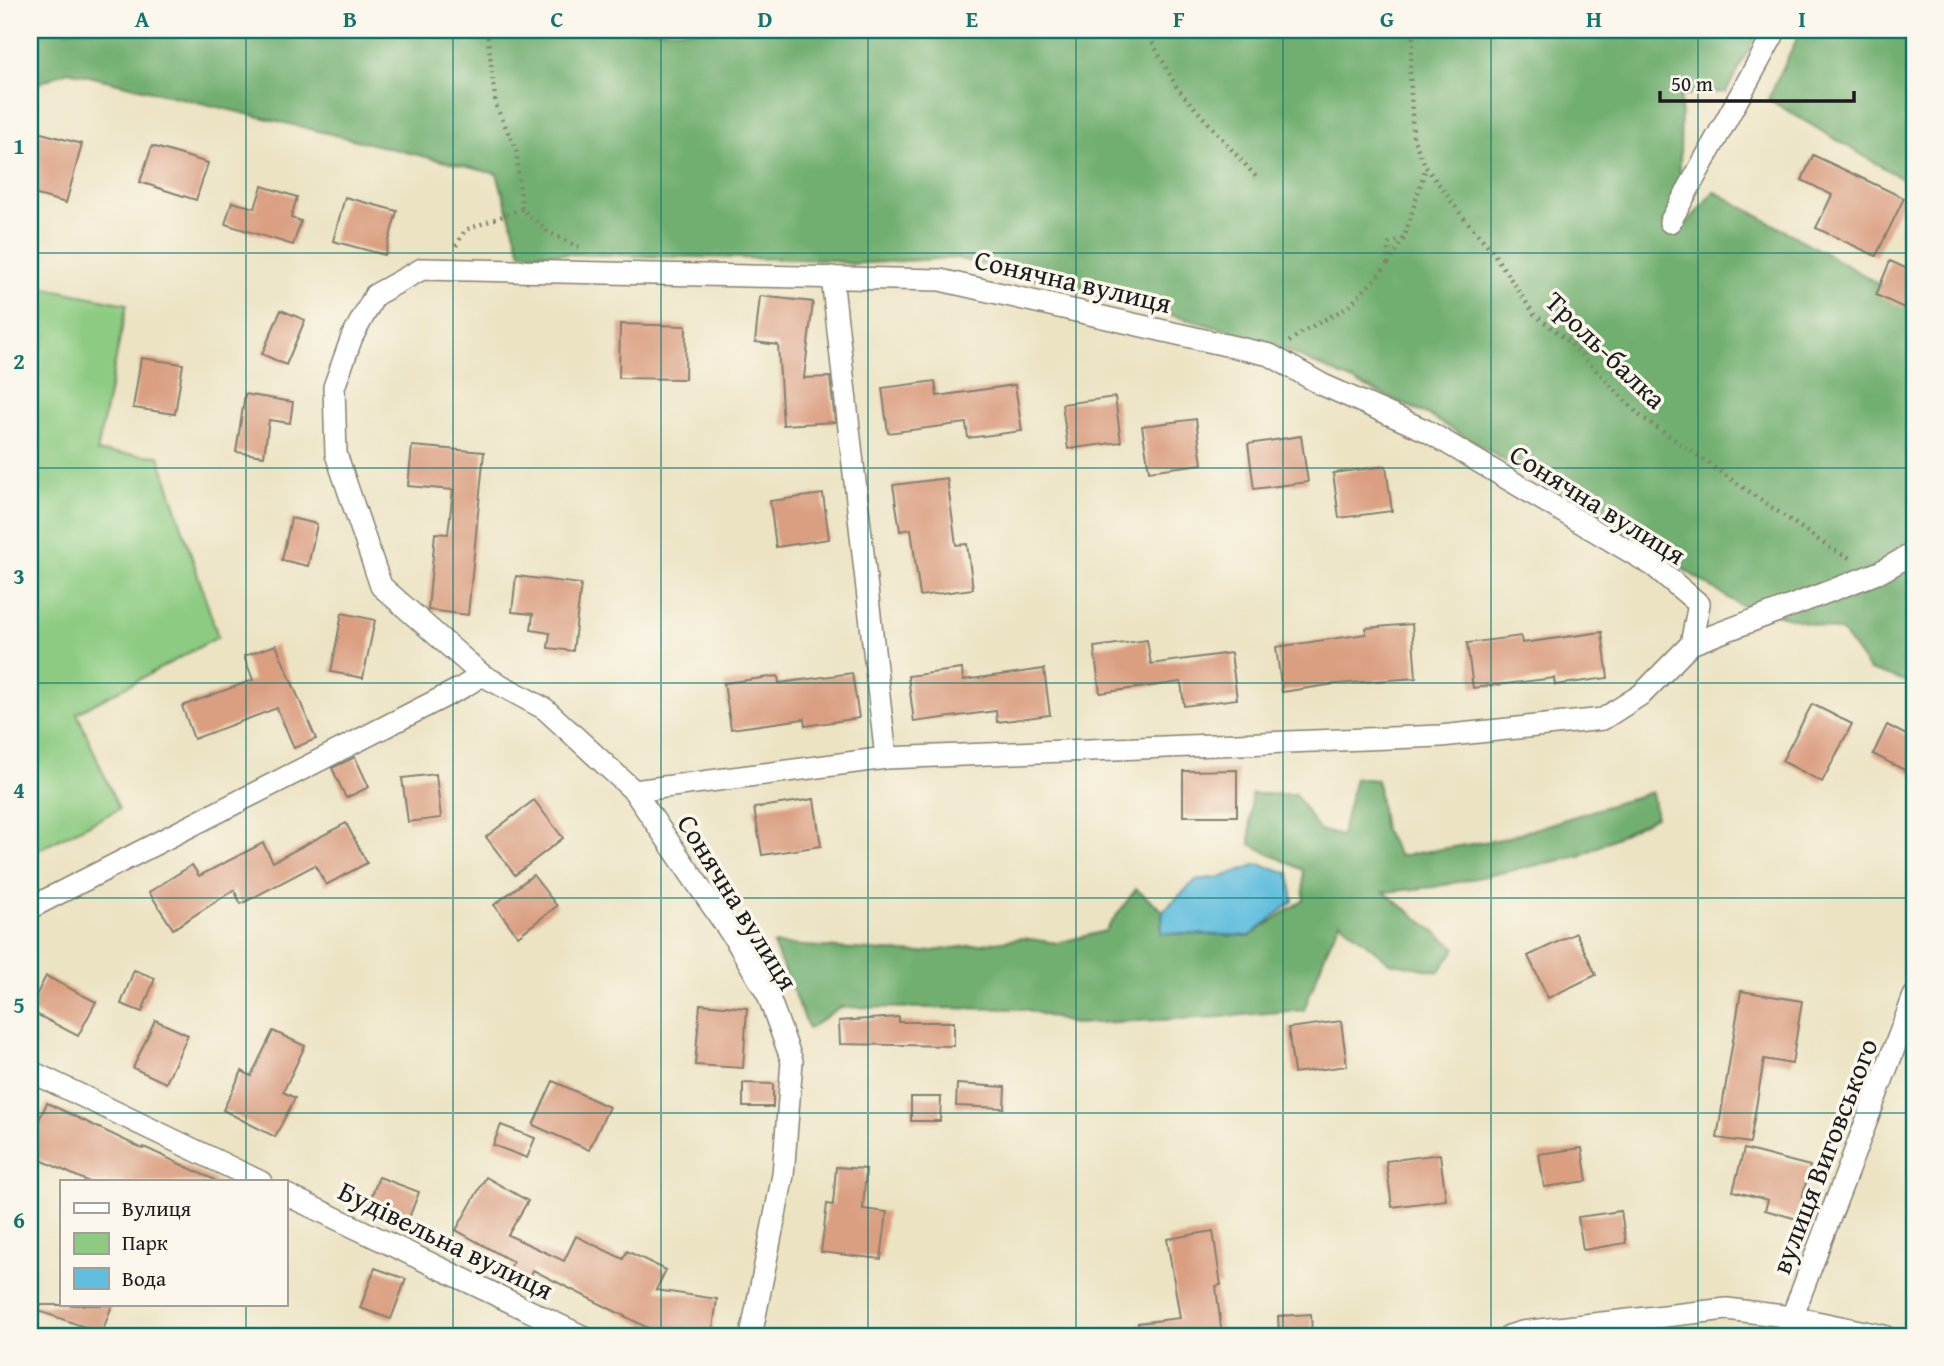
<svg xmlns="http://www.w3.org/2000/svg" width="1944" height="1366" viewBox="0 0 1944 1366" font-family="'Gentium Book Plus',serif">
<style>
.green{fill:#8ccb81;stroke:#54744e;stroke-width:2}
.forest{fill:#71af6f;stroke:#466646;stroke-width:2}
.water{fill:#60bede;stroke:#3e6d7d;stroke-width:2}
.building{fill:#da9e80}
.lines{fill:none;stroke-linecap:round;stroke-linejoin:round}
.minor-casing{stroke:#848070;stroke-width:24}
.path{stroke:#848070;stroke-width:4.5;stroke-dasharray:2 5;stroke-linecap:butt}
.minor{stroke:#fff;stroke-width:21}
.grid{fill:none;stroke:#0f766e;stroke-width:2;stroke-opacity:0.55}
.labels{text-anchor:middle;stroke-width:7;stroke-linejoin:round;paint-order:stroke}
.street-label{font-size:28px;fill:#1c1c1c;stroke:#fbf7ec}
.neatline{fill:none;stroke:#0f766e;stroke-width:2.5}
.grid-label{font-size:23px;text-anchor:middle;font-weight:bold;fill:#0f766e}
</style>
<rect width="100%" height="100%" fill="#fbf7ec"/>
<filter id="ink" filterUnits="userSpaceOnUse"><feTurbulence type="fractalNoise" baseFrequency=".0143" numOctaves="2"/><feDisplacementMap in="SourceGraphic" scale="14" xChannelSelector="R" yChannelSelector="G"/><feConvolveMatrix kernelMatrix="1 2 1 2 8 2 1 2 1" color-interpolation-filters="sRGB"/></filter>
<filter id="wash" filterUnits="userSpaceOnUse"><feTurbulence type="fractalNoise" baseFrequency=".00686" numOctaves="4" result="noise"/><feDisplacementMap in="SourceGraphic" scale="28" xChannelSelector="R" yChannelSelector="G"/><feGaussianBlur stdDeviation="1.57" result="paint"/><feColorMatrix in="noise" values="0 0 0 0 0 0 0 0 0 0 0 0 0 0 0 0 0 1.4 0 .05"/><feComposite in="paint" operator="in"/></filter>
<g filter="url(#wash)">
<rect width="100%" height="100%" fill="#ece3c3"/>
<polygon class="green" points="30,285 127,304 97,452 159,456 218,637 77,713 119,809 30,854"/>
<g class="forest">
<polygon points="30,30 1759,30 1726,92 1681,95 1679,233 1714,191 1864,275 1914,307 1914,684 1869,670 1842,632 1738,604 1620,529 1428,415 1261,339 956,258 851,264 829,260 521,253 497,174 68,71 30,87"/>
<polygon points="1801,30 1914,30 1914,184 1906,181 1768,99"/>
<polygon points="1355,778 1377,780 1384,830 1399,856 1502,839 1652,792 1656,817 1580,856 1434,887 1384,892 1456,948 1439,972 1389,962 1340,922 1327,949 1304,1010 1219,1017 1073,1024 1025,1009 840,1007 809,1029 773,944 919,953 1023,938 1057,943 1105,931 1136,889 1163,911 1161,933 1250,936 1304,899 1303,870 1250,844 1251,794 1295,794 1319,830 1341,836"/>
</g>
<polygon class="water" points="1258,864 1289,873 1293,901 1250,936 1161,933 1163,911 1196,880 1222,877"/>
<g id="blocks">
<g class="building">
<polygon points="30,130 82,144 66,203 30,193 36,167 30,165"/>
<polygon points="152,146 208,163 196,200 140,182"/>
<polygon points="1813,155 1904,198 1876,256 1816,228 1832,195 1802,180"/>
<polygon points="262,186 297,197 291,218 301,221 293,245 225,224 232,202 255,208"/>
<polygon points="345,197 397,211 385,255 333,241"/>
<polygon points="1890,261 1914,272 1914,284 1904,308 1876,295"/>
<polygon points="760,296 813,302 804,378 830,377 835,422 783,425 778,345 755,342"/>
<polygon points="281,310 305,320 286,365 262,354"/>
<polygon points="620,324 686,326 685,379 619,378"/>
<polygon points="141,358 183,364 175,414 133,408"/>
<polygon points="935,381 937,396 1015,385 1022,431 968,438 966,423 888,433 882,388"/>
<polygon points="245,394 293,402 290,423 269,420 264,456 236,452"/>
<polygon points="1115,397 1121,442 1068,449 1062,404"/>
<polygon points="1196,419 1202,464 1149,471 1142,426"/>
<polygon points="1301,436 1308,482 1254,489 1248,444"/>
<polygon points="412,446 484,452 468,615 428,610 435,533 448,534 453,490 408,486"/>
<polygon points="1386,466 1392,511 1339,518 1333,473"/>
<polygon points="947,478 956,545 967,544 973,589 920,596 911,529 900,531 893,485"/>
<polygon points="823,494 829,539 776,547 770,501"/>
<polygon points="291,518 317,524 308,566 282,560"/>
<polygon points="516,576 581,584 573,651 548,648 550,633 531,630 533,614 512,612"/>
<polygon points="342,613 375,620 363,678 331,672"/>
<polygon points="1412,624 1416,678 1335,684 1282,692 1276,647 1366,634 1366,628"/>
<polygon points="1602,632 1608,678 1555,685 1554,678 1473,688 1467,643 1521,636 1522,643"/>
<polygon points="1147,640 1151,664 1231,653 1237,699 1184,706 1181,682 1100,693 1094,647"/>
<polygon points="276,645 316,739 294,748 277,708 194,739 182,706 253,680 244,656"/>
<polygon points="962,669 963,680 1044,669 1050,715 997,722 996,711 914,722 908,676"/>
<polygon points="852,673 859,718 805,726 804,719 731,729 724,683 778,676 779,683"/>
<polygon points="1812,704 1852,724 1822,782 1782,761"/>
<polygon points="1887,725 1914,739 1914,775 1873,754"/>
<polygon points="355,757 369,787 346,798 332,768"/>
<polygon points="1237,770 1237,816 1183,816 1183,771"/>
<polygon points="436,774 441,818 408,822 402,778"/>
<polygon points="814,799 821,846 762,855 754,808"/>
<polygon points="534,800 563,838 515,875 486,837"/>
<polygon points="346,823 367,863 326,885 315,865 241,904 234,890 173,929 149,892 192,865 199,876 263,843 273,862"/>
<polygon points="533,875 557,906 518,936 494,905"/>
<polygon points="1576,933 1596,975 1548,998 1528,956"/>
<polygon points="134,970 155,978 142,1012 121,1004"/>
<polygon points="46,976 96,1002 78,1036 30,1011 30,1007"/>
<polygon points="1741,991 1802,1001 1792,1064 1764,1059 1750,1143 1717,1138"/>
<polygon points="700,1004 747,1008 743,1068 695,1065"/>
<polygon points="899,1017 899,1022 954,1022 954,1046 840,1044 839,1021"/>
<polygon points="155,1020 188,1035 166,1083 133,1068"/>
<polygon points="1341,1021 1347,1066 1294,1073 1288,1028"/>
<polygon points="273,1031 305,1046 283,1092 295,1098 275,1137 223,1110 242,1071 251,1076"/>
<polygon points="553,1081 609,1107 589,1150 533,1125"/>
<polygon points="743,1083 773,1084 773,1107 743,1107"/>
<polygon points="957,1084 1005,1087 1004,1108 956,1106"/>
<polygon points="911,1097 941,1097 940,1121 911,1121"/>
<polygon points="47,1103 143,1149 144,1147 219,1182 89,1182 30,1155 30,1138"/>
<polygon points="501,1125 535,1138 527,1158 493,1145"/>
<polygon points="1582,1148 1587,1181 1544,1187 1539,1154"/>
<polygon points="1744,1149 1810,1166 1797,1219 1765,1210 1768,1200 1733,1191"/>
<polygon points="1440,1154 1446,1200 1392,1207 1386,1161"/>
<polygon points="836,1167 866,1169 863,1209 887,1212 881,1259 821,1252 827,1204 833,1205"/>
<polygon points="379,1177 419,1192 407,1223 367,1208"/>
<polygon points="486,1177 528,1201 508,1235 564,1261 576,1236 623,1259 627,1251 666,1270 656,1290 717,1299 712,1336 664,1336 533,1270 527,1284 507,1274 513,1262 456,1230"/>
<polygon points="1621,1211 1626,1243 1583,1250 1578,1217"/>
<polygon points="1213,1231 1221,1285 1216,1286 1222,1336 1139,1336 1138,1323 1180,1318 1167,1239"/>
<polygon points="375,1268 406,1279 391,1319 360,1308"/>
<polygon points="31,1305 112,1305 102,1333 30,1308"/>
<polygon points="1311,1314 1312,1336 1279,1336 1278,1316"/>
</g>
</g>
</g>
<g filter="url(#ink)">
<use href="#blocks" fill-opacity="0" stroke="#848070" stroke-width="2"/>
<g class="lines">
<defs>
<g id="minor">
<polyline points="1670,222 1776,30"/>
<polyline points="832,277 886,758"/>
<polyline points="1691,644 1880,572 1914,553"/>
<polyline points="634,791 886,758 1441,736 1603,719 1642,694 1691,644 1699,604 1654,566 1427,431 1321,384 1270,355 940,280 422,269 375,295 352,337 334,387 336,454 381,586 482,675 545,709 634,791 737,942 768,995 792,1061 783,1175 751,1336"/>
<polyline points="30,908 463,687 482,675"/>
<polyline points="30,1071 261,1182"/>
<polyline points="285,1194 582,1336"/>
<polyline points="1509,1336 1522,1332 1727,1309 1792,1317 1884,1336"/>
<polyline points="1787,1336 1792,1317 1914,996"/>
</g>
</defs>
<use href="#minor" class="minor-casing"/>
<g class="path">
<polyline points="485,30 488,38 496,106 516,149 522,209 548,232 581,248"/>
<polyline points="1146,30 1177,88 1258,179"/>
<polyline points="1414,30 1410,70 1413,138 1426,167 1463,217 1490,248 1534,314 1566,339 1639,415 1833,550 1850,558"/>
<polyline points="456,246 465,230 522,209"/>
<polyline points="1388,264 1404,239"/>
<polyline points="1289,342 1302,332 1348,307 1375,279 1387,265 1389,244 1404,238 1426,167"/>
</g>
<use href="#minor" class="minor"/>
</g>
</g>
<path class="grid" d="M246 30V1182M453 30V1336M661 30V1336M868 30V1336M1076 30V1336M1283 30V1336M1491 30V1336M1698 30V1336M30 253H1914M30 468H1914M30 683H1914M30 898H1914M30 1113H1914M246 1305V1336"/>
<g class="labels">
<g class="street-label">
<text transform="translate(1073 281) rotate(13)" y="10">Сонячна вулиця</text>
<text transform="translate(1606 350) rotate(44)" y="10">Троль-балка</text>
<text transform="translate(1598 504) rotate(32)" y="10">Сонячна вулиця</text>
<text transform="translate(738 902) rotate(58)" y="10">Сонячна вулиця</text>
<text transform="translate(1824 1156) rotate(-69)" y="10">вулиця Виговського</text>
<text transform="translate(446 1240) rotate(26)" y="10">Будівельна вулиця</text>
</g>
</g>
<rect width="1944" height="1366" fill="none" stroke="#fbf7ec" stroke-width="77"/>
<rect x="60" y="1180" width="228" height="126" fill="#fbf7ec" stroke="#a29f99" stroke-width="2"/>
<rect x="74" y="1203" width="35" height="10" fill="#ffffff" stroke="#a29f99" stroke-width="2"/>
<text x="122" y="1216" font-size="21" fill="#1c1c1c">Вулиця</text>
<rect x="74" y="1233" width="35" height="21" fill="#8ccb81" stroke="#a29f99" stroke-width="2"/>
<text x="122" y="1250" font-size="21" fill="#1c1c1c">Парк</text>
<rect x="74" y="1268" width="35" height="21" fill="#60bede" stroke="#a29f99" stroke-width="2"/>
<text x="122" y="1286" font-size="21" fill="#1c1c1c">Вода</text>
<path d="M1660 91v10h194v-10" fill="none" stroke="#1c1c1c" stroke-width="3.5"/>
<text x="1671" y="91" font-size="21" fill="#1c1c1c" stroke="#fbf7ec" stroke-width="5" paint-order="stroke">50 m</text>
<rect x="38" y="38" width="1868" height="1290" class="neatline"/>
<g class="grid-label">
<text x="142" y="27">A</text>
<text x="350" y="27">B</text>
<text x="557" y="27">C</text>
<text x="765" y="27">D</text>
<text x="972" y="27">E</text>
<text x="1179" y="27">F</text>
<text x="1387" y="27">G</text>
<text x="1594" y="27">H</text>
<text x="1802" y="27">I</text>
<text x="19" y="154">1</text>
<text x="19" y="369">2</text>
<text x="19" y="584">3</text>
<text x="19" y="798">4</text>
<text x="19" y="1013">5</text>
<text x="19" y="1228">6</text>
</g>
</svg>
